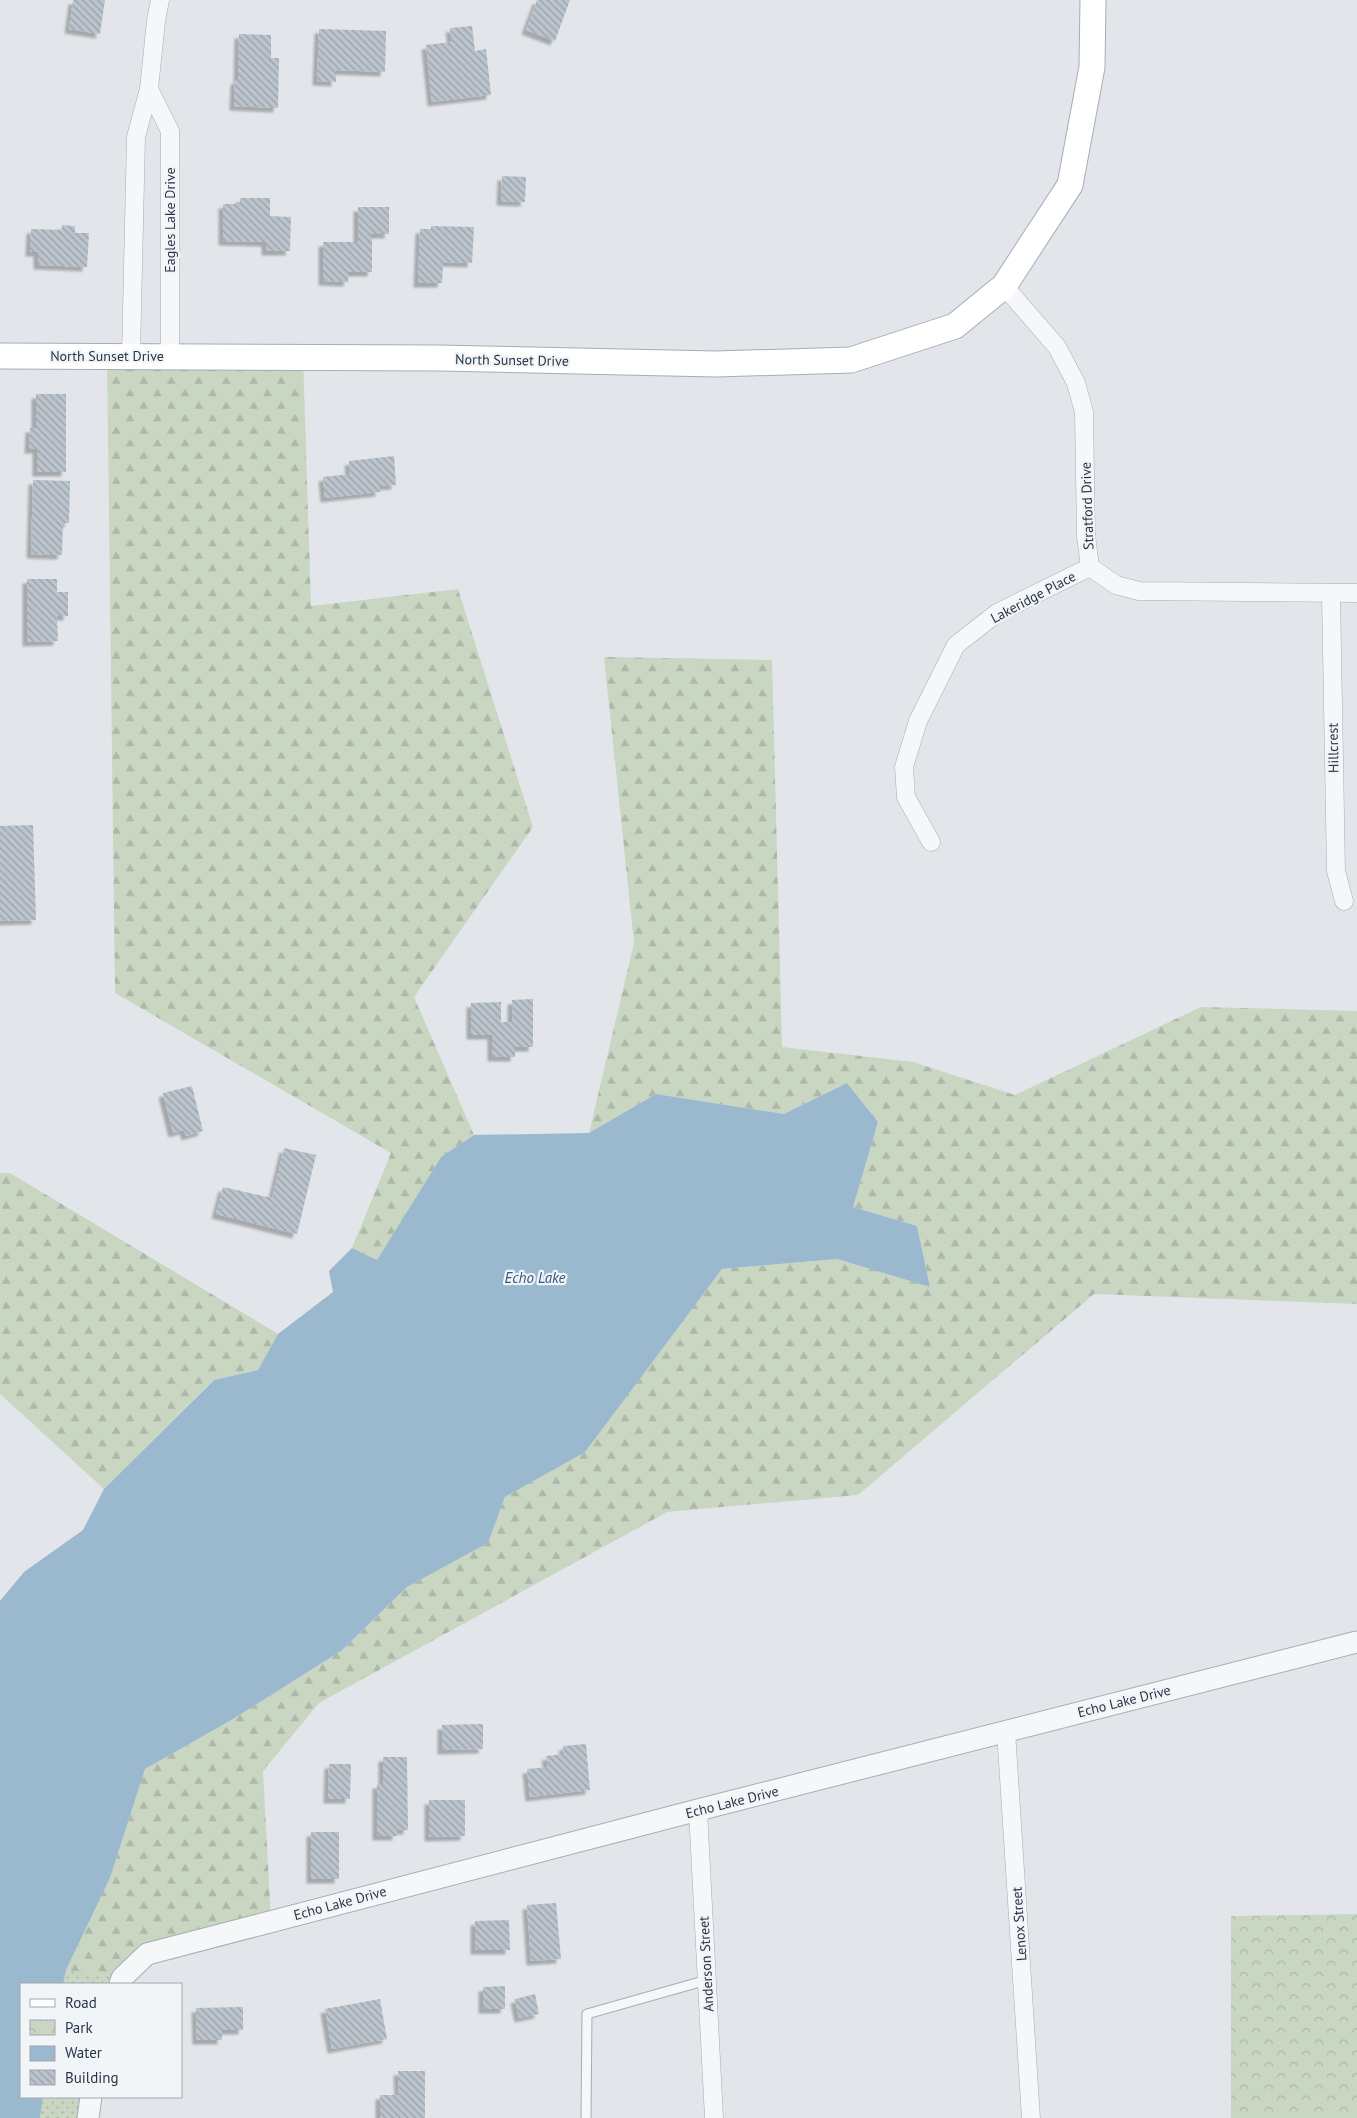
<svg xmlns="http://www.w3.org/2000/svg" width="1357" height="2118" viewBox="0 0 1357 2118" font-family="'PT Sans',sans-serif">
<style>
.grass{fill:url(#grass-dots)}
.forest{fill:url(#forest-firs)}
.park{fill:url(#park-crowns)}
.water{fill:#9ab8ce}
.building{fill:url(#building-back-hatch);filter:url(#shadow)}
.lines{fill:none;stroke-linecap:round;stroke-linejoin:round}
.service-casing{stroke:#a6adb6;stroke-width:11}
.minor-casing{stroke:#a6adb6;stroke-width:19}
.tertiary-casing{stroke:#a6adb6;stroke-width:23}
.secondary-casing{stroke:#a6adb6;stroke-width:27}
.service{stroke:#f5f7f9;stroke-width:9}
.minor{stroke:#f5f7f9;stroke-width:18}
.tertiary{stroke:#f5f7f9;stroke-width:21}
.secondary{stroke:#fff;stroke-width:25}
.labels{text-anchor:middle;stroke-width:4.5;stroke-linejoin:round;paint-order:stroke}
.street-label{font-size:14px;fill:#283545;stroke:#f2f5f8}
.water-label{font-size:15px;font-style:italic;fill:#2e587d;stroke:#f2f5f8}
</style>
<defs>
<pattern id="grass-dots" width="8" height="8" patternUnits="userSpaceOnUse" patternTransform="scale(1.25)"><rect width="8" height="8" fill="#c9d6c2"/><path d="M2 2h.1M6 6h.1" fill="none" stroke="#adb8a8" stroke-width="1.8" stroke-linecap="round"/></pattern>
<pattern id="forest-firs" width="22" height="20" patternUnits="userSpaceOnUse" patternTransform="scale(1.25)"><rect width="22" height="20" fill="#c9d6c2"/><path d="M5 1l3.5 6h-7zM16 11l3.5 6h-7z" fill="#adb8a8"/></pattern>
<pattern id="park-crowns" width="20" height="18" patternUnits="userSpaceOnUse" patternTransform="scale(1.25)"><rect width="20" height="18" fill="#c9d6c2"/><path d="M2 6a3 3 0 1 1 6 0M12 15a3 3 0 1 1 6 0" fill="none" stroke="#adb8a8"/></pattern>
<pattern id="building-back-hatch" width="6" height="6" patternUnits="userSpaceOnUse" patternTransform="scale(1.25)"><rect width="6" height="6" fill="#bbc3cc"/><path d="M-1 5l2 2M0 0l6 6M5-1l2 2" fill="none" stroke="#989fa7"/></pattern>
<filter id="shadow"><feDropShadow dx="-4.5" dy="4.5" stdDeviation="1" flood-color="#0004"/></filter>
</defs>
<rect width="100%" height="100%" fill="#e2e6eb"/>
<g class="grass">
<polygon points="66,1970 122,1978 120,1984 63,1984"/>
<polygon points="43,2097 91,2097 88,2118 40,2118"/>
</g>
<g class="forest">
<polygon points="107,355 303,357 311,606 458,589 533,827 414,997 474,1135 441,1157 377,1260 352,1248 391,1153 115,993"/>
<polygon points="604,657 772,660 782,1047 913,1062 1015,1095 1201,1007 1357,1011 1357,1304 1094,1294 858,1495 667,1512 319,1703 263,1771 271,1922 147,1954 122,1978 66,1970 110,1878 145,1769 233,1719 341,1651 407,1587 488,1543 505,1497 585,1451 722,1269 837,1259 930,1287 917,1226 853,1207 878,1122 847,1083 784,1114 656,1094 589,1133 634,943"/>
<polygon points="0,1173 10,1173 278,1334 258,1370 213,1380 104,1489 0,1394"/>
</g>
<polygon class="park" points="1357,1914 1357,2118 1231,2118 1231,1916"/>
<polygon class="water" points="847,1083 878,1122 853,1207 917,1226 930,1287 837,1259 722,1269 585,1452 505,1497 488,1543 407,1587 341,1651 233,1719 145,1769 110,1878 66,1970 63,1984 21,1984 21,2097 43,2097 40,2118 0,2118 0,1601 24,1572 83,1530 104,1489 214,1380 258,1370 278,1334 333,1292 329,1271 352,1248 377,1260 441,1157 474,1135 589,1133 656,1094 784,1114"/>
<g class="building">
<polygon points="73,0 105,0 100,34 69,29"/>
<polygon points="537,0 570,0 555,41 526,30"/>
<polygon points="472,26 475,51 486,49 491,95 432,102 426,45 452,42 450,28"/>
<polygon points="319,29 386,31 385,72 336,70 336,82 317,81"/>
<polygon points="239,34 271,35 271,58 279,58 278,108 234,106 235,80 238,80"/>
<polygon points="502,176 526,177 525,202 501,201"/>
<polygon points="240,198 270,198 270,216 291,217 290,251 266,251 266,242 223,241 223,204 240,204"/>
<polygon points="358,207 389,207 389,234 372,234 372,272 349,272 348,282 323,281 323,242 358,242"/>
<polygon points="62,225 75,226 75,233 89,233 87,267 38,265 38,252 30,252 31,229 62,230"/>
<polygon points="431,226 474,227 472,263 443,262 442,283 418,283 420,229 431,229"/>
<polygon points="36,394 66,394 66,472 37,472 37,449 29,449 30,428 36,428"/>
<polygon points="394,456 396,485 379,486 380,492 325,498 323,477 350,474 349,461"/>
<polygon points="33,480 70,481 69,523 63,523 62,555 31,554"/>
<polygon points="27,579 57,579 57,592 68,592 68,616 57,616 58,641 27,642"/>
<polygon points="33,825 36,920 0,921 0,826"/>
<polygon points="533,999 533,1047 515,1047 515,1057 492,1057 492,1035 471,1035 471,1003 501,1002 501,1022 512,1022 512,1000"/>
<polygon points="192,1086 203,1131 186,1136 184,1130 173,1133 163,1093"/>
<polygon points="284,1148 316,1155 297,1234 216,1214 223,1187 272,1198"/>
<polygon points="483,1724 483,1749 442,1750 442,1725"/>
<polygon points="586,1744 590,1790 530,1797 527,1769 548,1767 546,1756 564,1754 563,1746"/>
<polygon points="383,1757 407,1757 408,1830 397,1830 397,1836 377,1836 377,1784 383,1784"/>
<polygon points="329,1764 351,1764 350,1799 328,1799"/>
<polygon points="429,1800 465,1800 465,1836 429,1837"/>
<rect x="311" y="1832" width="28" height="47"/>
<polygon points="556,1903 561,1959 531,1961 527,1905"/>
<polygon points="509,1920 510,1950 475,1950 475,1921"/>
<polygon points="505,1986 505,2009 483,2009 483,1987"/>
<polygon points="535,1994 539,2014 519,2018 515,1999"/>
<polygon points="380,1999 387,2039 332,2049 325,2009"/>
<polygon points="243,2007 243,2030 222,2030 222,2040 197,2040 196,2008"/>
<polygon points="398,2071 425,2071 425,2118 380,2118 380,2095 399,2095"/>
</g>
<g class="lines">
<defs>
<polyline id="service" points="586,2118 587,2014 707,1980"/>
<g id="minor">
<polyline points="149,89 170,131 170,356"/>
<polyline points="1004,286 1057,347 1076,383 1084,412 1086,536 1090,567 1116,585 1139,591 1357,593"/>
<polyline points="131,355 136,137 149,89 156,21 160,0"/>
<polyline points="1331,594 1336,871 1344,901"/>
<polyline points="931,842 906,797 904,767 918,721 956,645 997,613 1090,567"/>
<polyline points="1006,1731 1031,2118"/>
<polyline points="698,1810 714,2118"/>
</g>
<g id="tertiary">
<polyline points="120,1984 122,1978 147,1954 698,1810 1357,1642"/>
<polyline points="88,2118 91,2097"/>
</g>
<polyline id="secondary" points="0,356 439,358 716,364 851,360 955,326 1004,286 1070,185 1092,67 1093,0"/>
</defs>
<use href="#service" class="service-casing"/>
<use href="#minor" class="minor-casing"/>
<use href="#tertiary" class="tertiary-casing"/>
<use href="#secondary" class="secondary-casing"/>
<use href="#service" class="service"/>
<use href="#minor" class="minor"/>
<use href="#tertiary" class="tertiary"/>
<use href="#secondary" class="secondary"/>
</g>
<g class="labels">
<g class="street-label">
<text transform="translate(170 220) rotate(-90)" y="5">Eagles Lake Drive</text>
<text x="107" y="361">North Sunset Drive</text>
<text transform="translate(512 360) rotate(1)" y="5">North Sunset Drive</text>
<text transform="translate(1087 506) rotate(-92)" y="5">Stratford Drive</text>
<text transform="translate(1033 597) rotate(-28)" y="5">Lakeridge Place</text>
<text transform="translate(1333 748) rotate(-91)" y="5">Hillcrest</text>
<text transform="translate(1124 1701) rotate(-14)" y="5">Echo Lake Drive</text>
<text transform="translate(732 1802) rotate(-14)" y="5">Echo Lake Drive</text>
<text transform="translate(340 1903) rotate(-15)" y="5">Echo Lake Drive</text>
<text transform="translate(1019 1924) rotate(-94)" y="5">Lenox Street</text>
<text transform="translate(706 1964) rotate(-93)" y="5">Anderson Street</text>
</g>
<g class="water-label">
<text x="535" y="1283">Echo Lake</text>
</g>
</g>
<rect x="20" y="1983" width="162" height="115" fill="#f2f5f8" stroke="#a1a8b0"/>
<rect x="30" y="1999" width="25" height="8" fill="#ffffff" stroke="#a1a8b0"/>
<text x="65" y="2008" font-size="15" fill="#283545">Road</text>
<rect x="30" y="2020" width="25" height="15" fill="url(#park-crowns)" stroke="#a1a8b0"/>
<text x="65" y="2033" font-size="15" fill="#283545">Park</text>
<rect x="30" y="2046" width="25" height="15" fill="#9ab8ce" stroke="#a1a8b0"/>
<text x="65" y="2058" font-size="15" fill="#283545">Water</text>
<rect x="30" y="2070" width="25" height="15" fill="url(#building-back-hatch)" stroke="#a1a8b0"/>
<text x="65" y="2083" font-size="15" fill="#283545">Building</text>
</svg>
